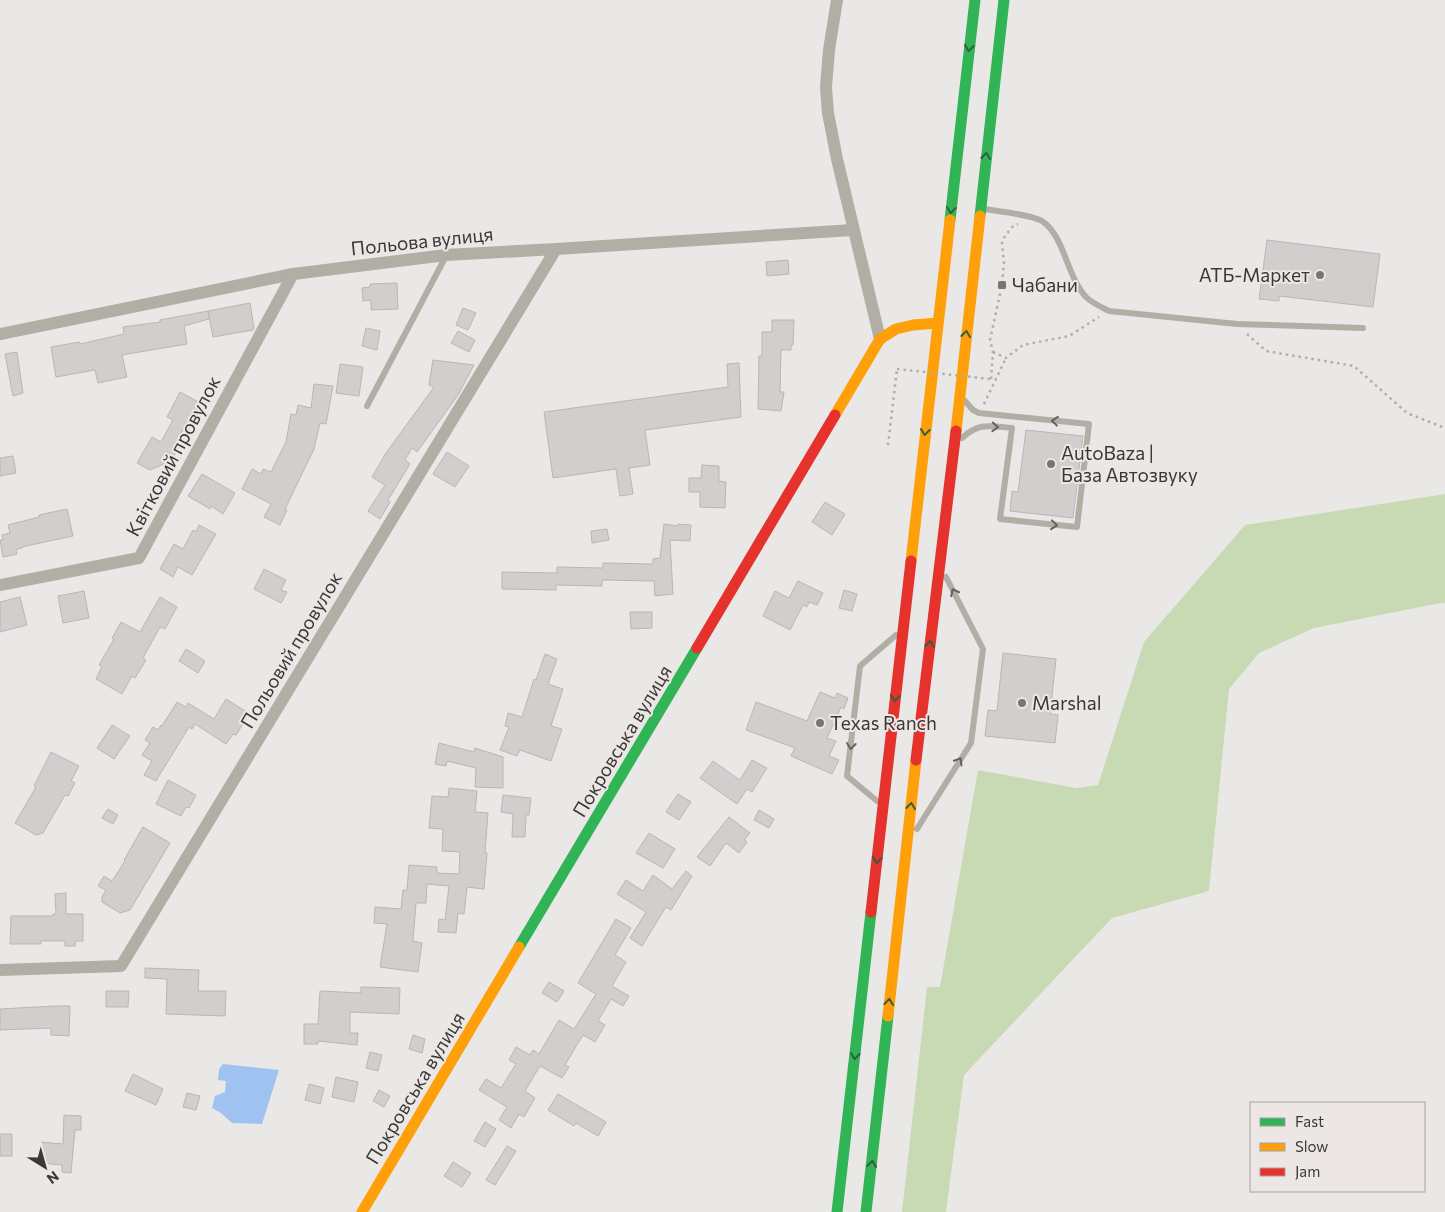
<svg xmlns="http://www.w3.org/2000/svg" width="1445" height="1212" viewBox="0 0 1445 1212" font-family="Commissioner,sans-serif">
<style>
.green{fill:#c7dab3}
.water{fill:#a0c2f0}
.building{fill:#d1cfce;stroke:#b9b7b6}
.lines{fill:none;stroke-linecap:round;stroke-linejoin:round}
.path{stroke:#b1aea8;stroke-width:2.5;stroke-dasharray:2.5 4;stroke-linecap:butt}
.lane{stroke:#b2ada5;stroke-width:6}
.street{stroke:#b2ada5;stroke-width:12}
.fast{stroke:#30b455;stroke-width:11}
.slow{stroke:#ff9f0a;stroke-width:11}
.jam{stroke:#e5322d;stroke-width:11}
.path-bridge{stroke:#b1aea8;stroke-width:2.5;stroke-dasharray:2.5 4;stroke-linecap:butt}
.oneway{stroke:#375d40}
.oneway2{stroke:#64615e}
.poi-dot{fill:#787674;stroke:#ece7e4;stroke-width:2}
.labels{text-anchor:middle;stroke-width:4;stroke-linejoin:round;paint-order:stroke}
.street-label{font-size:19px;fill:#3a3837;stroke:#ece7e4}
.poi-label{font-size:19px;fill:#3a3837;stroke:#ece7e4;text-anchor:start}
</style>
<rect width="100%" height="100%" fill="#eae8e6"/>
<polygon class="green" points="1445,494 1445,603 1441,603 1314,628 1259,653 1229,689 1209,891 1112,918 964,1075 946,1212 902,1212 927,987 940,987 978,770 1076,788 1098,785 1144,642 1245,525"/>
<polygon class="water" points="223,1064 279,1070 262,1124 232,1123 221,1113 212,1108 215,1096 225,1092 226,1081 218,1080 219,1069"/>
<g class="building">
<polygon points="1267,240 1380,254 1373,307 1279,296 1279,301 1259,299"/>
<polygon points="788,260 789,274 767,276 766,262"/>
<polygon points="397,283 398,309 371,310 371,300 363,301 362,288 370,287 370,284"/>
<polygon points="250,303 254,328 253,330 213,337 208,311"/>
<polygon points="463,308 476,313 468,330 456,325"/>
<polygon points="208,311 209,319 184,326 187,344 122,355 127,377 98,383 95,370 56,377 51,347 79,342 80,344 124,334 123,327 160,322 160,320"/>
<polygon points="772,320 794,320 793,345 791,345 791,350 781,350 780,392 784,392 781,411 758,409 759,356 762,356 762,332 772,332"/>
<polygon points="366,328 380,331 377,350 362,346"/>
<polygon points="458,331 475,340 469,352 451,343"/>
<polygon points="17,352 23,393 13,396 5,354"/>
<polygon points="433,360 474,365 458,395 417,452 412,448 405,460 410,464 388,500 390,502 380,519 368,511 385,485 372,477 386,453 434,387 429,385"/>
<polygon points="739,363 741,417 645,430 650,465 629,468 633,494 620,496 616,469 553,478 544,412 728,387 727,364"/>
<polygon points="340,364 363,367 359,396 336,393"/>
<polygon points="314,384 333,386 326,424 320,423 314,449 285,509 287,510 280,525 264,517 271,504 242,489 252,469 261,474 263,469 271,472 286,442 291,414 296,415 298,405 311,408"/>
<polygon points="180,392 202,404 190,428 185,426 173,448 177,450 171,461 150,470 137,463 152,437 161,442 173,420 167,417"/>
<polygon points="1026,430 1083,436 1073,518 1010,511 1012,491 1018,492"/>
<polygon points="447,452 469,466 455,487 433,474"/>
<polygon points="13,456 16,473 0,476 0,458"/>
<polygon points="702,465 719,466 719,481 726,482 725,508 700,507 700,492 689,492 689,478 701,478"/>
<polygon points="202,474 235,493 223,514 211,506 210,509 188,496"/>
<polygon points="825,502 845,514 832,535 812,522"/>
<polygon points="67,509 73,536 26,546 16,550 17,554 3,557 0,540 3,540 2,535 10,533 8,525 39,517 39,515"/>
<polygon points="664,524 678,526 678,524 691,525 690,541 670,540 673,594 655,596 654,581 602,580 602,586 556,585 556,590 502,589 502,572 557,573 557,567 603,568 603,563 653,564 653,559 660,558"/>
<polygon points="199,525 216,534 192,575 178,567 173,577 160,569 174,544 183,549 193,530 196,532"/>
<polygon points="607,529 609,540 592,543 591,531"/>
<polygon points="264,569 286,580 281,590 287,592 281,603 254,589"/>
<polygon points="798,581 823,593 817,605 809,602 807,607 803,605 790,630 763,616 775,591 789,598"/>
<polygon points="844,590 857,594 852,611 839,608"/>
<polygon points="84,591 89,618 63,623 58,596"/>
<polygon points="20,597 27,625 0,632 0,602"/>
<polygon points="160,597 177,607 165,629 160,627 143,658 146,660 135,678 132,676 122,694 96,679 102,666 99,665 114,639 112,638 121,622 140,632"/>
<polygon points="630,612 652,612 652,628 631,629"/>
<polygon points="186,649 205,661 198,673 179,661"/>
<polygon points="1003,653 1056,659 1050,714 1058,715 1055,743 985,736 988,710 997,711"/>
<polygon points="545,654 557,659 548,684 563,689 551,726 562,729 551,761 520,750 517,756 500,750 509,727 505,726 508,713 522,717 534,679 536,680"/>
<polygon points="820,692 835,698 837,693 848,698 844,709 841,707 827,738 836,741 829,756 839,760 832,774 791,756 795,748 746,730 756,702 807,721"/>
<polygon points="226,699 245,711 242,716 246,719 236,735 233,734 226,744 195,724 192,729 189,727 156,781 144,775 152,761 142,755 150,743 145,740 153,727 158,730 161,725 162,726 177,702 186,707 188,703 214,719"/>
<polygon points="112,725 130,736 114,759 97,748"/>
<polygon points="439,743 474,752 475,748 503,757 503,788 475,787 476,768 447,761 446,766 435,764"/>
<polygon points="51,752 79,766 71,781 75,783 68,796 65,795 43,833 36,835 15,823 36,787 34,786"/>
<polygon points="752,760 767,768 752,792 747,789 737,804 700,778 713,761 740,780"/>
<polygon points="168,780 196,795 189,808 186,807 181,816 156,804"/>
<polygon points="449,788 477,791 475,812 488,813 485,853 487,853 484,889 467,887 464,914 458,913 456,933 438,932 439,919 445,920 449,886 427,884 426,903 416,903 413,941 422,943 418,972 380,967 387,924 374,923 375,907 401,909 403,890 407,890 409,865 437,867 437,873 459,874 460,852 442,851 443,829 429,828 432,796 448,797"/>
<polygon points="678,794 691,802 679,820 666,812"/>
<polygon points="503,795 531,798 529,815 526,815 525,837 512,837 513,814 501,812"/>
<polygon points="108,809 118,815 113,824 102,818"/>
<polygon points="759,810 774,819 769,828 754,820"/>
<polygon points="729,817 750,833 744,840 747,842 739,853 726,843 710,866 697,857"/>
<polygon points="143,827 170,843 130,910 120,913 102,902 102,897 106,890 98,886 104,876 112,881 125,861 124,860"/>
<polygon points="649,833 675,849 663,868 636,853"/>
<polygon points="686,871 692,876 671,910 666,907 642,946 630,938 646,912 617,894 626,880 643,891 653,875 672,889"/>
<polygon points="66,893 66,914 83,914 83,941 76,941 75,946 65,946 65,941 41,941 41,944 10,944 11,916 53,916 53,914 56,914 55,894"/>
<polygon points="616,919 631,928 615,955 626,962 612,986 629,996 623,1006 611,999 598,1021 605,1025 595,1042 583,1035 565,1065 569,1067 562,1078 540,1066 525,1091 535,1098 524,1117 519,1114 511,1128 499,1120 507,1107 479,1090 486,1079 501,1088 516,1064 509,1060 516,1047 530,1055 533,1050 539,1054 559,1020 574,1029 596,994 578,983"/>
<polygon points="145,968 199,970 198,991 226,991 225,1016 166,1014 167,979 145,978"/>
<polygon points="549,982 564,991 557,1002 542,993"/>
<polygon points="361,987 400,988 399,1014 350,1012 350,1033 358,1033 357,1045 318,1041 318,1044 304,1044 304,1024 318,1024 320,991 361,993"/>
<polygon points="106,991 129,991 128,1007 106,1007"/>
<polygon points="55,1006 70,1006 69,1036 51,1035 51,1028 0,1030 0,1009"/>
<polygon points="413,1035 425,1039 422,1053 409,1049"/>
<polygon points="370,1052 382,1055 378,1071 366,1068"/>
<polygon points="133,1074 163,1089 156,1105 125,1091"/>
<polygon points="336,1077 358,1082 354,1102 332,1097"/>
<polygon points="309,1084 324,1088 320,1104 305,1100"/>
<polygon points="379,1090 390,1096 384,1107 373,1101"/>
<polygon points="187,1093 200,1096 196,1110 183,1107"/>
<polygon points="558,1094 606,1122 598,1136 576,1123 574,1126 548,1110"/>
<polygon points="64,1115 81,1116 81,1130 75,1130 71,1173 62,1172 62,1165 40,1163 41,1142 63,1144"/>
<polygon points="485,1122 496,1129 485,1147 474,1141"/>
<rect x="0" y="1134" width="12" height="22"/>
<polygon points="507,1146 516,1151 495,1185 486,1180"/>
<polygon points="453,1162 471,1173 462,1187 444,1176"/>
</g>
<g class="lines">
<g class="path">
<polyline points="1247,334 1266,351 1354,366 1407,413 1445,428"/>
<polyline points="993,352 1006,358 1023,345 1069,336 1099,317"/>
<polyline points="991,379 993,352 990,340 1002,285 1004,263 1002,243 1005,236 1012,227 1018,224"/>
<polyline points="984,404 1006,358"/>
<polyline points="888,445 897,369"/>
</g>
<g class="lane">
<path d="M985 209C1000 212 1030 214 1042 221 1064 235 1067 277 1086 297 1092 303 1101 307 1109 311L1237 324 1363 328"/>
<polyline points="367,406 446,256"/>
<path d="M962 438C979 422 990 426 1012 428L1000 519 1077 527 1089 424 979 413 973 410 965 401"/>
<polyline points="877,801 847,776 860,666 896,635"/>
<polyline points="917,829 971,743 983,649 946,577"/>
</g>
<g class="street">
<polyline points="837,0 829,50 826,87 828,113 837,159 880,339"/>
<polyline points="0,334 293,274 446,255 556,249 853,230"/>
<polyline points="0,585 139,558 293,274"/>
<polyline points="0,970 121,966 556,249"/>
</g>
<g class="fast">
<polyline points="980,216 1004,0"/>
<polyline points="950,220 975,0"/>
<polyline points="519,947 697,648"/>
<polyline points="837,1212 871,912"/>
<polyline points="866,1212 888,1016"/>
</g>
<g class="slow">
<polyline points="835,415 880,339 896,329 913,325 938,323"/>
<polyline points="956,431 980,216"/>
<polyline points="911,561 950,220"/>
<polyline points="888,1016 916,760"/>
<polyline points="362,1212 519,947"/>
</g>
<g class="jam">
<polyline points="697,648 835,415"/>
<polyline points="916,760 956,431"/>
<polyline points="871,912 911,561"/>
</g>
<polyline class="path-bridge" points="897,369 991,379"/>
</g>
<defs><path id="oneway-chevron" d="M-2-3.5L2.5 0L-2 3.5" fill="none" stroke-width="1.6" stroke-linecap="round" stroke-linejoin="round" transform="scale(1.25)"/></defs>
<g class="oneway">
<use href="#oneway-chevron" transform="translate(969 48) rotate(97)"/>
<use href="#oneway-chevron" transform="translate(986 156) rotate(-84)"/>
<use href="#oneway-chevron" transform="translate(951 210) rotate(97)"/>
<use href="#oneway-chevron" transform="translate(966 334) rotate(-83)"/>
<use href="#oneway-chevron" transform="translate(925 432) rotate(97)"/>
<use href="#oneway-chevron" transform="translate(930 644) rotate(-83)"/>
<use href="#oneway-chevron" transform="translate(895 698) rotate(96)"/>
<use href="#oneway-chevron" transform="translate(911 806) rotate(-83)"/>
<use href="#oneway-chevron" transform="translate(877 860) rotate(96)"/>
<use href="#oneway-chevron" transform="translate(889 1002) rotate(-84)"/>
<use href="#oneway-chevron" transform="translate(855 1056) rotate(96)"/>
<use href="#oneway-chevron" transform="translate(872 1164) rotate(-84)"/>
</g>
<g class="oneway2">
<use href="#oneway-chevron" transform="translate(1055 421) rotate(-174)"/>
<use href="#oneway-chevron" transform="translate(995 427) rotate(3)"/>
<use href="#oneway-chevron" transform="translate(1054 525) rotate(6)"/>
<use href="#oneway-chevron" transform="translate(954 592) rotate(-117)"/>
<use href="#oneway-chevron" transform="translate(851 746) rotate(97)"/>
<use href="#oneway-chevron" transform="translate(959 761) rotate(-58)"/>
</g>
<g class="poi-dot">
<circle cx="1320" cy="275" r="5"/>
<rect x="997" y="280" width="10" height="10" rx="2.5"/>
<circle cx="1051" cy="464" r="5"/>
<circle cx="1022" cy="703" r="5"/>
<circle cx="820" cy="723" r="5"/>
</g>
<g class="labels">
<g class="street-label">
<text transform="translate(422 241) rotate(-6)" y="7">Польова вулиця</text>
<text transform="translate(173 456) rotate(-62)" y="7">Квітковий провулок</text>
<text transform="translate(291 650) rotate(-59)" y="7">Польовий провулок</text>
<text transform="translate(622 741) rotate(-59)" y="7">Покровська вулиця</text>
<text transform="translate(415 1088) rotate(-59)" y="7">Покровська вулиця</text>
</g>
<g class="poi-label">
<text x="1310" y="282" text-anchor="end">АТБ-Маркет</text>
<text x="1012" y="292">Чабани</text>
<text x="1061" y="460">AutoBaza |<tspan x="1061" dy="22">База Автозвуку</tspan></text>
<text x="1032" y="710">Marshal</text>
<text x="830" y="730">Texas Ranch</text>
</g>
</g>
<rect x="1250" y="1102" width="175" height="90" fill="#ece7e4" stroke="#a5a19f"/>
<rect x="1260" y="1118" width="25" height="8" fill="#30b455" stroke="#a5a19f"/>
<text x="1295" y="1127" font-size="15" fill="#3a3837">Fast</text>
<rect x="1260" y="1143" width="25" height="8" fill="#ff9f0a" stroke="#a5a19f"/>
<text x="1295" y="1152" font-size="15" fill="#3a3837">Slow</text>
<rect x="1260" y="1168" width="25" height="8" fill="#e5322d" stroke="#a5a19f"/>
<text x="1295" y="1177" font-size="15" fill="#3a3837">Jam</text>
<g transform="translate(45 1167) rotate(143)" stroke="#ece7e4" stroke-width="4" paint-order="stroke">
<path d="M0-4L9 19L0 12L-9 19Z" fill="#3a3837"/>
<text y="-8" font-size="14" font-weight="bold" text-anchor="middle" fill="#3a3837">N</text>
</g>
</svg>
